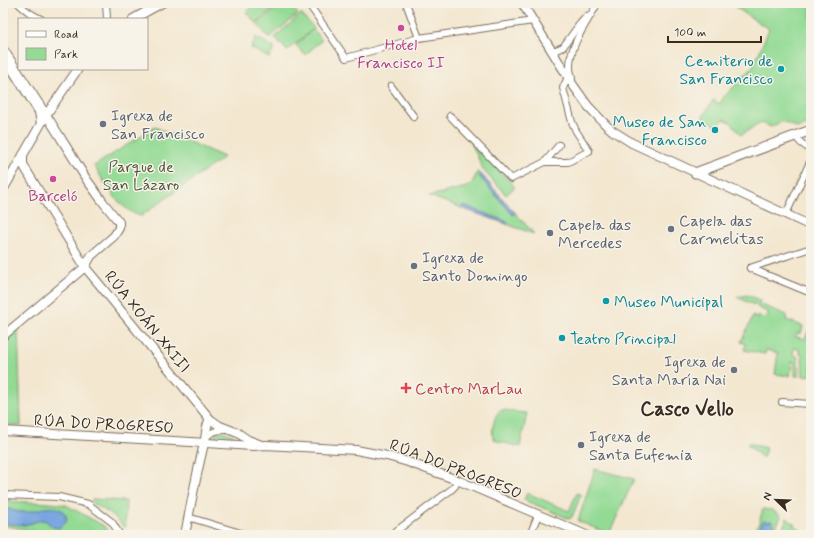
<svg xmlns="http://www.w3.org/2000/svg" width="814" height="538" viewBox="0 0 814 538" font-family="Mynerve,sans-serif">
<style>
.green{fill:#93da94;stroke:#678259}
.water{fill:#76a4df;stroke:#58677e}
.lines{fill:none;stroke-linecap:round;stroke-linejoin:round}
.minor-casing{stroke:#7b6c5c;stroke-width:8}
.tertiary-casing{stroke:#7b6c5c;stroke-width:10}
.secondary-casing{stroke:#7b6c5c;stroke-width:11}
.minor{stroke:#fff;stroke-width:6}
.tertiary{stroke:#fff;stroke-width:8}
.secondary{stroke:#fff;stroke-width:9}
.hotel-dot{fill:#d1479c;stroke:#f7f3e8;stroke-width:1.5}
.culture-dot{fill:#0f9aa8;stroke:#f7f3e8;stroke-width:1.5}
.worship-dot{fill:#6b7280;stroke:#f7f3e8;stroke-width:1.5}
.health-dot{fill:#e0444e;stroke:#f7f3e8;stroke-width:1.5}
.labels{text-anchor:middle;stroke-width:3;stroke-linejoin:round;paint-order:stroke}
.hotel-label{font-size:16px;fill:#b23c85;stroke:#f7f3e8}
.culture-label{font-size:16px;fill:#0d838f;stroke:#f7f3e8;text-anchor:end}
.worship-label{font-size:16px;fill:#5b616d;stroke:#f7f3e8;text-anchor:start}
.park-label{font-size:16px;fill:#51563c;stroke:#f7f3e8}
.street-label{font-size:16px;fill:#3b2a1e;stroke:#f7f3e8}
.health-label{font-size:16px;fill:#be3a42;stroke:#f7f3e8;text-anchor:start}
.district-label{font-size:20px;font-weight:bold;fill:#3b2a1e;stroke:#f7f3e8}
</style>
<rect width="100%" height="100%" fill="#f7f3e8"/>
<filter id="ink" filterUnits="userSpaceOnUse"><feTurbulence type="fractalNoise" baseFrequency=".025" numOctaves="2"/><feDisplacementMap in="SourceGraphic" scale="8" xChannelSelector="R" yChannelSelector="G"/><feConvolveMatrix kernelMatrix="1 2 1 2 8 2 1 2 1" color-interpolation-filters="sRGB"/></filter>
<filter id="wash" filterUnits="userSpaceOnUse"><feTurbulence type="fractalNoise" baseFrequency=".012" numOctaves="4" result="noise"/><feDisplacementMap in="SourceGraphic" scale="16" xChannelSelector="R" yChannelSelector="G"/><feGaussianBlur stdDeviation="0.9" result="paint"/><feColorMatrix in="noise" values="0 0 0 0 0 0 0 0 0 0 0 0 0 0 0 0 0 1.4 0 .05"/><feComposite in="paint" operator="in"/></filter>
<g filter="url(#wash)">
<rect width="100%" height="100%" fill="#f3e7d0"/>
<g class="green">
<polygon points="256,3 279,3 256,23 246,12"/>
<polygon points="282,3 288,3 298,14 269,38 257,24"/>
<polygon points="730,3 811,3 811,124 797,128 782,121 771,127 761,122 741,135 732,123 723,119 718,127 702,118 713,100 720,104 723,98 753,67 769,29 747,15"/>
<polygon points="301,14 314,28 287,51 275,37"/>
<polygon points="313,29 322,40 305,55 296,45"/>
<polygon points="256,37 275,48 269,58 251,48"/>
<path d="M155 127 224 157 141 216C120 211 105 183 94 166Z"/>
<polygon points="468,136 515,187 506,195 484,171"/>
<polygon points="478,171 534,234 429,196 467,187 472,183"/>
<polygon points="747,295 760,300 759,304 787,315 786,320 803,326 801,334 797,333 796,337 805,339 811,324 811,375 803,376 802,354 799,353 799,349 794,348 793,355 798,357 799,376 795,376 795,362 792,362 790,376 775,374 778,353 766,350 765,354 744,350 746,344 741,342 753,316 758,319 759,317 758,315 765,319 769,313 757,307 758,305 755,303 754,305 737,297"/>
<polygon points="18,326 21,426 3,425 3,339"/>
<path d="M502 410 515 411V412L527 413 520 447 497 441 493 438C491 433 494 419 497 414 499 411 499 411 502 410Z"/>
<polygon points="222,431 233,435 233,438 231,440 218,439 216,438 215,434"/>
<polygon points="748,443 766,448 763,458 748,445"/>
<polygon points="595,469 634,479 609,534 578,521"/>
<polygon points="527,493 569,511 577,493 581,495 572,517 570,519 524,500"/>
<path d="M93 499 126 501 125 527H123C116 516 105 510 93 504L91 502Z"/>
<polygon points="3,501 50,503 66,505 104,526 113,535 52,535 3,525"/>
<polygon points="763,509 772,510 781,516 773,535 752,535 759,523"/>
<polygon points="787,518 806,535 780,535"/>
</g>
<g class="water">
<polygon points="480,173 515,213 513,215 479,176"/>
<polygon points="463,205 508,222 507,224 461,208"/>
<path d="M3 507C10 510 17 512 25 512 39 511 60 499 67 518L65 523 59 528 53 527 46 521 42 520 25 525 9 524 3 521Z"/>
<polygon points="764,520 768,522 770,521 773,522 773,524 774,525 770,535 763,535 761,534 761,532 758,531"/>
</g>
</g>
<g filter="url(#ink)">
<g class="lines">
<defs>
<g id="minor">
<path d="M18 3C25 10 32 15 41 19"/>
<polyline points="106,3 107,19"/>
<polyline points="308,3 346,58 419,38 533,21"/>
<polyline points="406,3 419,38"/>
<polyline points="551,50 556,50 563,47 579,25 587,16"/>
<polyline points="3,57 38,112 40,124"/>
<path d="M572 80C572 76 570 72 570 68 569 47 585 25 595 8"/>
<polyline points="391,86 414,117"/>
<polyline points="450,116 511,179 545,162 559,145"/>
<polyline points="795,136 801,143 811,150"/>
<polyline points="545,162 568,162 589,151 576,131 572,122 563,88 568,77"/>
<polyline points="786,214 811,160"/>
<polyline points="750,268 811,293"/>
<polyline points="750,268 811,248"/>
<polyline points="782,402 810,404"/>
<path d="M205 439C211 431 217 430 226 430"/>
<polyline points="3,495 59,497 88,504 112,522 120,535"/>
<polyline points="188,517 247,535"/>
<polyline points="391,535 452,489 455,486 457,480"/>
<polyline points="530,535 538,515"/>
</g>
<g id="tertiary">
<polyline points="522,3 573,85 588,106 606,125 613,131 632,143 811,226"/>
<polyline points="133,19 162,3"/>
<polyline points="3,49 52,124 87,180 103,202 119,222 119,228 114,236 91,256 85,267 3,336"/>
<polyline points="23,155 23,164 25,168 85,267 210,419 220,426 238,433 248,440 259,444"/>
<polyline points="3,190 46,115 78,69"/>
<polyline points="3,431 191,442 253,446 266,445 356,450 387,456 408,462 457,480 586,535"/>
<path d="M185 535C191 503 197 471 205 440 206 433 206 425 210 419"/>
</g>
<polyline id="secondary" points="695,173 811,130"/>
</defs>
<use href="#minor" class="minor-casing"/>
<use href="#tertiary" class="tertiary-casing"/>
<use href="#secondary" class="secondary-casing"/>
<use href="#minor" class="minor"/>
<use href="#tertiary" class="tertiary"/>
<use href="#secondary" class="secondary"/>
</g>
</g>
<g class="hotel-dot">
<circle cx="401" cy="28" r="4"/>
<circle cx="53" cy="179" r="4"/>
</g>
<g class="culture-dot">
<circle cx="781" cy="69" r="4"/>
<circle cx="715" cy="130" r="4"/>
<circle cx="606" cy="301" r="4"/>
<circle cx="562" cy="338" r="4"/>
</g>
<g class="worship-dot">
<circle cx="103" cy="124" r="4"/>
<circle cx="671" cy="229" r="4"/>
<circle cx="550" cy="233" r="4"/>
<circle cx="414" cy="266" r="4"/>
<circle cx="734" cy="370" r="4"/>
<circle cx="581" cy="445" r="4"/>
</g>
<path class="health-dot" d="M404 382h4v4h4v4h-4v4h-4v-4h-4v-4h4z"/>
<g class="labels">
<g class="hotel-label">
<text x="401" y="50">Hotel<tspan x="401" dy="18">Francisco II</tspan></text>
<text x="53" y="201">Barceló</text>
</g>
<g class="culture-label">
<text x="773" y="66">Cemiterio de<tspan x="773" dy="18">San Francisco</tspan></text>
<text x="707" y="127">Museo de San<tspan x="707" dy="18">Francisco</tspan></text>
<text x="614" y="307" text-anchor="start">Museo Municipal</text>
<text x="570" y="344" text-anchor="start">Teatro Principal</text>
</g>
<g class="worship-label">
<text x="111" y="121">Igrexa de<tspan x="111" dy="18">San Francisco</tspan></text>
<text x="679" y="226">Capela das<tspan x="679" dy="18">Carmelitas</tspan></text>
<text x="558" y="230">Capela das<tspan x="558" dy="18">Mercedes</tspan></text>
<text x="422" y="263">Igrexa de<tspan x="422" dy="18">Santo Domingo</tspan></text>
<text x="726" y="367" text-anchor="end">Igrexa de<tspan x="726" dy="18">Santa María Nai</tspan></text>
<text x="589" y="442">Igrexa de<tspan x="589" dy="18">Santa Eufemia</tspan></text>
</g>
<g class="park-label">
<text x="141" y="172">Parque de<tspan x="141" dy="18">San Lázaro</tspan></text>
</g>
<g class="street-label">
<text transform="translate(148 321) rotate(51)" y="6">RÚA XOÁN XXIII</text>
<text transform="translate(104 423) rotate(3)" y="6">RÚA DO PROGRESO</text>
<text transform="translate(456 468) rotate(21)" y="6">RÚA DO PROGRESO</text>
</g>
<g class="health-label">
<text x="415" y="394">Centro MarLau</text>
</g>
<g class="district-label">
<text x="687" y="415">Casco Vello</text>
</g>
</g>
<rect width="814" height="538" fill="none" stroke="#f7f3e8" stroke-width="16"/>
<rect x="18" y="18" width="130" height="52" fill="#f7f3e8" stroke="#aca397"/>
<rect x="26" y="31" width="20" height="6" fill="#ffffff" stroke="#aca397"/>
<text x="54" y="38" font-size="12" fill="#3b2a1e">Road</text>
<rect x="26" y="48" width="20" height="12" fill="#93da94" stroke="#aca397"/>
<text x="54" y="58" font-size="12" fill="#3b2a1e">Park</text>
<g transform="translate(776 500) rotate(293)" stroke="#f7f3e8" stroke-width="3" paint-order="stroke">
<path d="M0-3L7 15L0 10L-7 15Z" fill="#3b2a1e"/>
<text y="-6" font-size="11" font-weight="bold" text-anchor="middle" fill="#3b2a1e">N</text>
</g>
<path d="M668 36v6h93v-6" fill="none" stroke="#3b2a1e" stroke-width="2"/>
<text x="674" y="36" font-size="12" fill="#3b2a1e" stroke="#f7f3e8" stroke-width="3" paint-order="stroke">100 m</text>
</svg>
